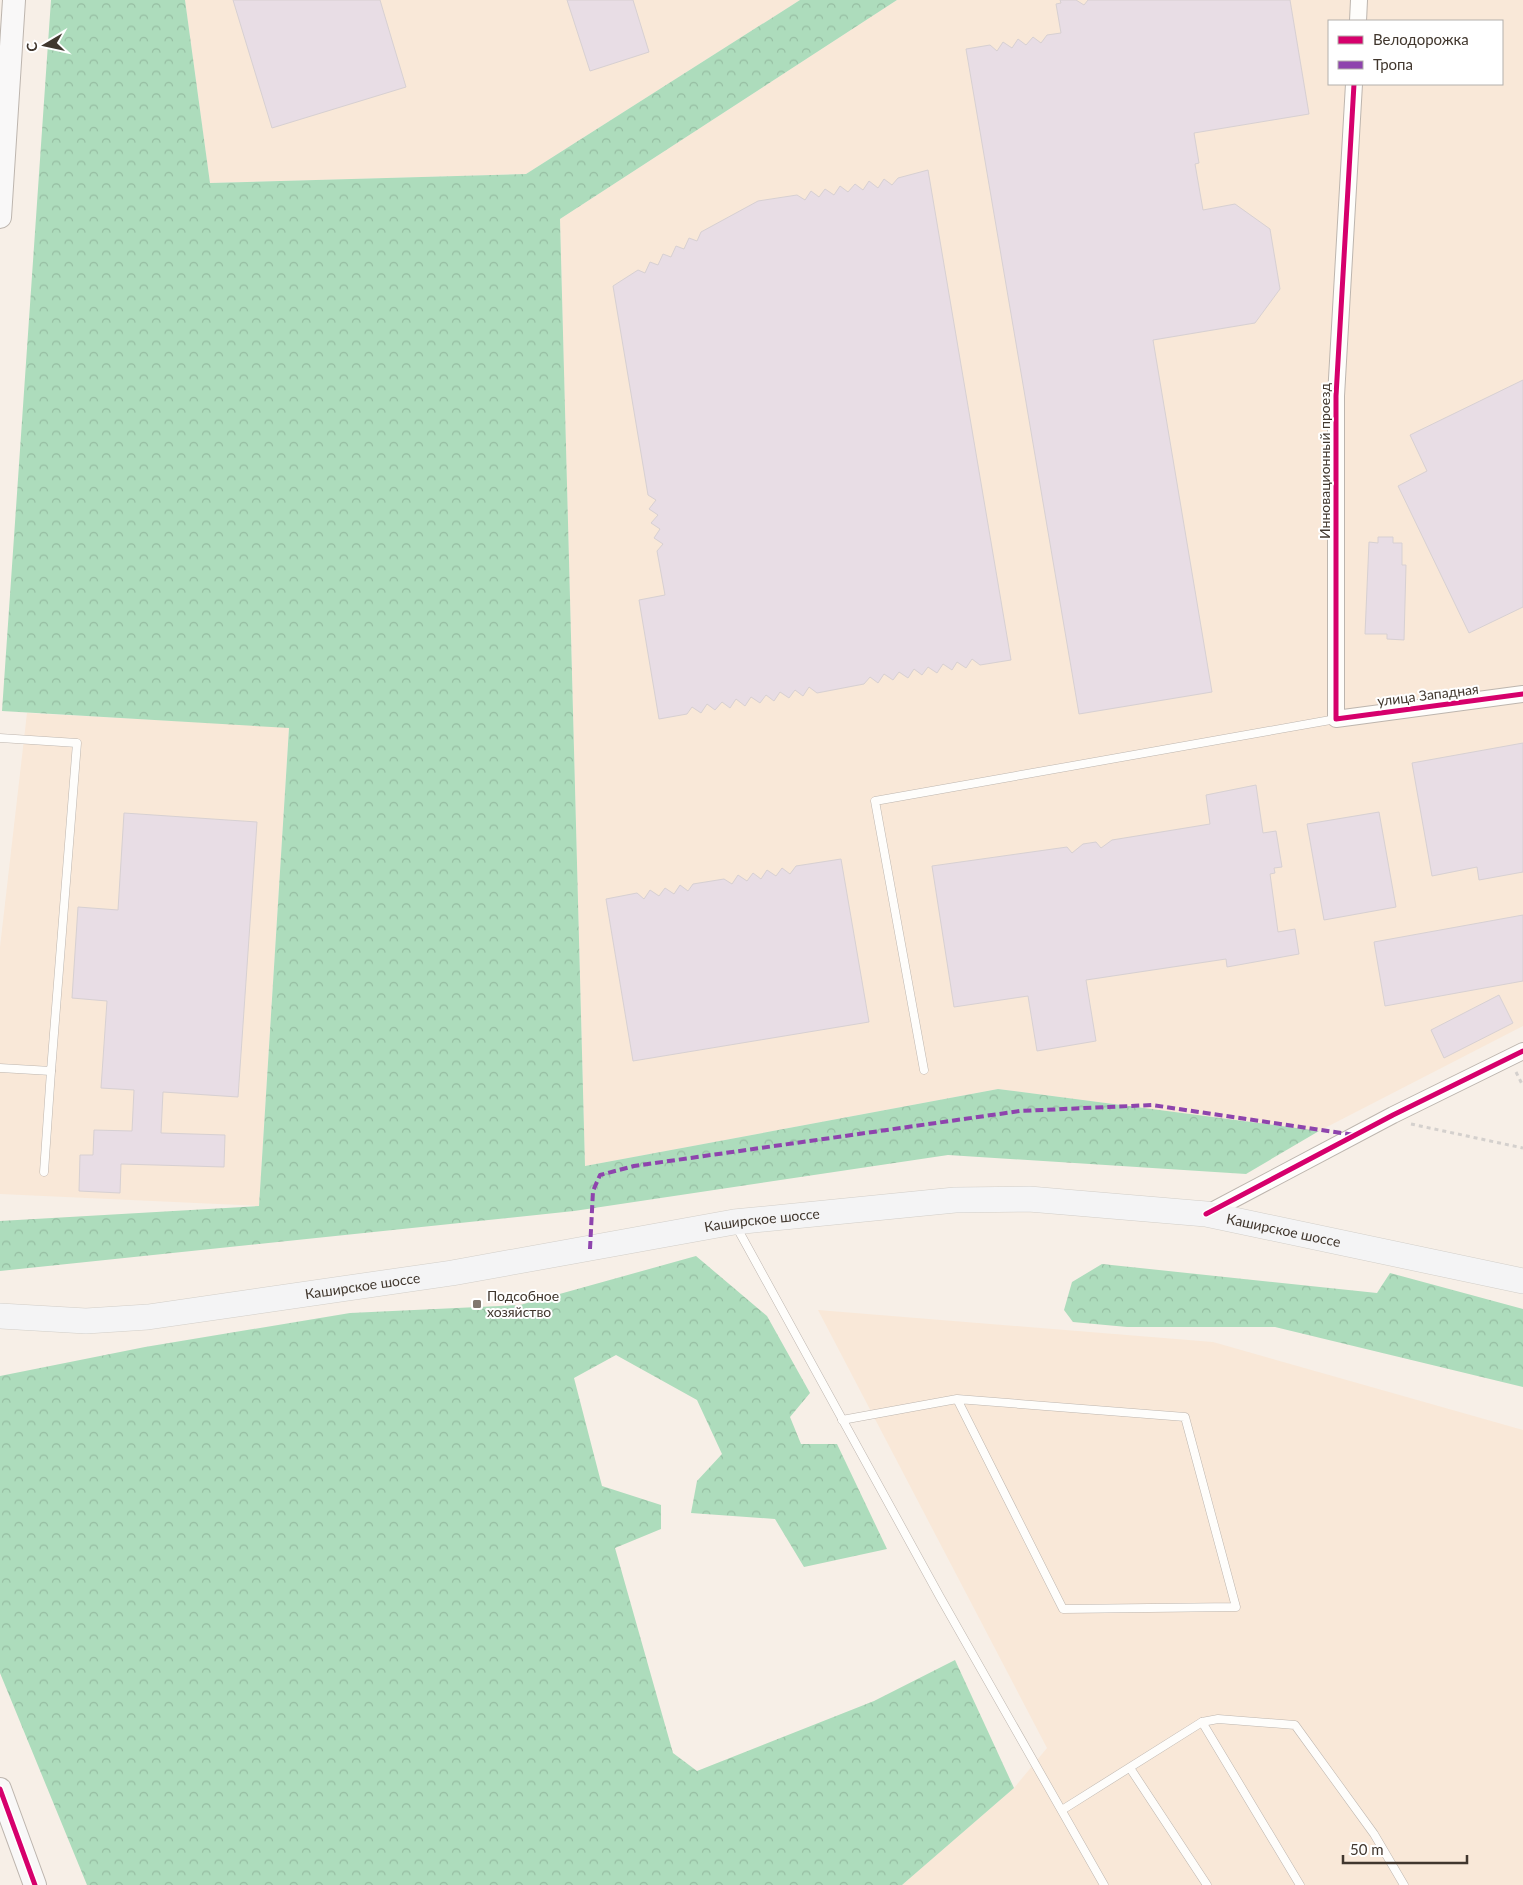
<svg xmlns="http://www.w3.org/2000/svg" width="1523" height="1885" viewBox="0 0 1523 1885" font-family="Lato,sans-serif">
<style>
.built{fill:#f9e8d8;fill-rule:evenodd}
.forest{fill:url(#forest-crowns)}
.building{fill:#e8dde5;stroke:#d7d0d2}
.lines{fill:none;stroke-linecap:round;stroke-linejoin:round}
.lane-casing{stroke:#bdb5ae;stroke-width:9}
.street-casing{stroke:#bdb5ae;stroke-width:18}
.secondary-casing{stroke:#bdb5ae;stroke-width:24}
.primary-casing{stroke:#d2cec8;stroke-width:26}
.path{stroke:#d4d0cd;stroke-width:3;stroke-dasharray:4 4;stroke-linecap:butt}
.lane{stroke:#fefdfb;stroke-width:8}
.street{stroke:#fefdfb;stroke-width:16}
.secondary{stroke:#f9f8f8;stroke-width:22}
.primary{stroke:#f4f4f5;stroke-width:25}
.quiet{stroke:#8e44ad;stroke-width:4;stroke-dasharray:8 4;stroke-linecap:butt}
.cycleway-casing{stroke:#fff;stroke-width:8}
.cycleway{stroke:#d6006c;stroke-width:5}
.poi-dot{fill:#81776f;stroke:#fff;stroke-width:2}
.labels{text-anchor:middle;stroke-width:4;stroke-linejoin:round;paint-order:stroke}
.street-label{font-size:14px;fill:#41372e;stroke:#fff}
.poi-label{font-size:14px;fill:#41372e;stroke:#fff;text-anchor:start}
</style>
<defs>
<pattern id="forest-crowns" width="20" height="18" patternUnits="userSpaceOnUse" patternTransform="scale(1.25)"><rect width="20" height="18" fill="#addcbc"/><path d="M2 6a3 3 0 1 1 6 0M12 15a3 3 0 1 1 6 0" fill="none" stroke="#96bda2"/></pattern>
</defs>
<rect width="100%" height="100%" fill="#f7efe7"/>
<g class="built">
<polygon points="185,0 800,0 526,174 210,183"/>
<path d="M897 0H1523V1026L1319 1131 998 1089 585 1166 560 219ZM1329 21H1502V84H1329Z"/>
<polygon points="27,713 289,727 259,1206 0,1194 0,947"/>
<polygon points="818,1310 1213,1342 1523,1430 1523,1885 902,1885 1014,1788 1047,1748"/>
</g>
<g class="forest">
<polygon points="51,0 185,0 210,183 526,174 800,0 897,0 560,219 585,1166 998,1089 1319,1131 1246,1174 948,1155 574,1211 0,1271 0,1221 259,1206 289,728 2,711"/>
<polygon points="696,1256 767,1316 810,1393 790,1417 801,1444 837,1444 887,1549 804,1567 775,1519 691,1513 697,1481 722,1454 697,1400 616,1355 574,1378 602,1486 661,1505 661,1529 615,1548 673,1753 697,1771 874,1701 955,1660 1014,1788 902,1885 87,1885 0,1673 0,1376 145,1347 350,1313 520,1305"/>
<polygon points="1102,1264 1377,1293 1390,1273 1523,1309 1523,1387 1275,1327 1127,1327 1073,1322 1064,1310 1072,1282"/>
</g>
<g class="building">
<polygon points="233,0 380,0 406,87 272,128"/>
<polygon points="567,0 633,0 649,52 590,71"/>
<polygon points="1060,0 1076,0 1084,5 1088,0 1290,0 1309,114 1194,133 1199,163 1195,164 1203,210 1235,204 1270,229 1280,289 1255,323 1153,340 1212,692 1079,714 966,49 990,45 997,51 1003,42 1012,48 1018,39 1026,45 1033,37 1041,43 1047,35 1061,33 1056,4 1061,3"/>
<polygon points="928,170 1011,660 980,665 972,659 966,668 957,662 952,670 943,664 937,673 928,667 922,675 914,669 908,678 899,672 893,680 884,674 878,683 870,677 864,684 817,693 809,687 803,696 795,690 789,698 780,692 774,701 766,695 760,703 751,697 745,706 736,699 730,708 722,702 715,710 707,704 701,713 692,707 687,714 659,719 639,600 665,595 657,551 663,544 654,538 660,529 651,523 658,515 649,509 656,500 648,495 613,286 638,270 645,273 650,262 658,265 663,254 671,257 676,246 684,249 689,238 697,241 701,232 758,201 797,195 805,200 811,191 819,197 825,189 834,195 840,186 848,192 855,184 863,190 869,181 878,188 884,179 892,185 898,178"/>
<polygon points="1523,380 1523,607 1469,633 1398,486 1427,471 1410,435"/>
<polygon points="1378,537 1393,537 1393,543 1402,543 1402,565 1406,565 1404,640 1387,639 1387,634 1365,634 1369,542 1378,543"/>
<polygon points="1523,743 1523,872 1479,880 1477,867 1432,876 1412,763"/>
<polygon points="1256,785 1263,833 1276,831 1282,867 1274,868 1275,873 1270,874 1278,932 1295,929 1299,954 1227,967 1226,959 1086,980 1096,1041 1037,1051 1028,996 954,1007 932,866 1067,847 1072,853 1083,844 1096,842 1101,848 1112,840 1210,824 1206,795"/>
<polygon points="1379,812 1396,907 1324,920 1307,824"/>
<polygon points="124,813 257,822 238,1097 163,1092 161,1133 225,1135 224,1167 121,1164 120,1193 79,1191 80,1155 93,1155 94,1130 132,1131 134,1090 101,1088 107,1001 72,998 78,907 118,910"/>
<polygon points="841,859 869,1022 633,1061 606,899 637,893 644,899 650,890 659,896 665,888 674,894 680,885 688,891 693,884 724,879 732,884 738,875 747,881 753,873 761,879 767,870 776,876 782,868 790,874 796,866"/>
<polygon points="1523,915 1523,981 1385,1006 1374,942"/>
<polygon points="1499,995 1513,1023 1444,1058 1431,1030"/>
</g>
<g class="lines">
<defs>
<g id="lane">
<polyline points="0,738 77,743 51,1071 0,1068"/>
<polyline points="924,1070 875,801 1336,719"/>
<polyline points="44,1172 51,1071"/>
<polyline points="736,1226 940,1597 1104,1885"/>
<polyline points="842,1420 957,1399 1063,1609 1236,1607 1185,1417 957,1399"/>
<polyline points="1202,1722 1300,1885"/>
<polyline points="1130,1768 1207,1885"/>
<polyline points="1062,1810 1202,1722 1218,1719 1295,1725 1374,1834 1404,1885"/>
</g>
<g id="street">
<polyline points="1358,21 1359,0"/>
<polyline points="1354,84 1336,396 1336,719 1523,694"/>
<polyline points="1206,1214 1393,1115 1523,1051"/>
</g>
<g id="secondary">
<polyline points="0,217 14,0"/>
<polyline points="0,1789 35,1885"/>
</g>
<g id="primary">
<path id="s1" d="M0 1316 86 1321 148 1317 452 1273 734 1222 955 1200 1029 1199 1206 1214 1523 1281"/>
</g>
</defs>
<use href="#lane" class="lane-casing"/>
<use href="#street" class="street-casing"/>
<use href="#secondary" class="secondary-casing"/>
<use href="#primary" class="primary-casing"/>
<g class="path">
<polyline points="1516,1072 1523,1086"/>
<polyline points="1411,1124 1523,1148"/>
</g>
<use href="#lane" class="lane"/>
<use href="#street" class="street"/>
<use href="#secondary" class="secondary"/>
<use href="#primary" class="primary"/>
<polyline class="quiet" points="590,1249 593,1191 600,1175 634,1166 1020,1111 1152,1105 1355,1135"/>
<defs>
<g id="cycleway">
<polyline points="1354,84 1336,396 1336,719 1523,694"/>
<polyline points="1206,1214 1393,1115 1523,1051"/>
<polyline points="0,1789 35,1885"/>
</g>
</defs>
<use href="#cycleway" class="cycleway-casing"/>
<use href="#cycleway" class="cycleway"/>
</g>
<rect class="poi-dot" x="472" y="1299" width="10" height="10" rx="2.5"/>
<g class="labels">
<g class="street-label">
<text transform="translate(1325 461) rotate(-90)" y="5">Инновационный проезд</text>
<text transform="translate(1428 695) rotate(-7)" y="5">улица Западная</text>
<text dy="5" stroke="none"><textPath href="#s1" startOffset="770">Каширское шоссе</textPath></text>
<text dy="5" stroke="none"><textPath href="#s1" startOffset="1295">Каширское шоссе</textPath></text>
<text dy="5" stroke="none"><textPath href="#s1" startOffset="365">Каширское шоссе</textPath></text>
</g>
<g class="poi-label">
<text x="487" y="1301">Подсобное<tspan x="487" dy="16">хозяйство</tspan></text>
</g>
</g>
<rect x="1328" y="20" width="175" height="65" fill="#ffffff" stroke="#b3afab"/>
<rect x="1338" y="36" width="25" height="8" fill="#d6006c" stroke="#b3afab"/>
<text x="1373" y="45" font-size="15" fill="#41372e">Велодорожка</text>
<rect x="1338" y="61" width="25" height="8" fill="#8e44ad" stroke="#b3afab"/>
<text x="1373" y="70" font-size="15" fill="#41372e">Тропа</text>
<g transform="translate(45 45) rotate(261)" stroke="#ffffff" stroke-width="4" paint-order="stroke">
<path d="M0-4L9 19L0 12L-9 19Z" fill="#41372e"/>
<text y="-8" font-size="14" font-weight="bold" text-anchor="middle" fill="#41372e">С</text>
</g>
<path d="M1343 1855v8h124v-8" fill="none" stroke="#41372e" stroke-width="2.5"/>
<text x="1350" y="1855" font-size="15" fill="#41372e" stroke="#ffffff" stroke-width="4" paint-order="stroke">50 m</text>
</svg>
